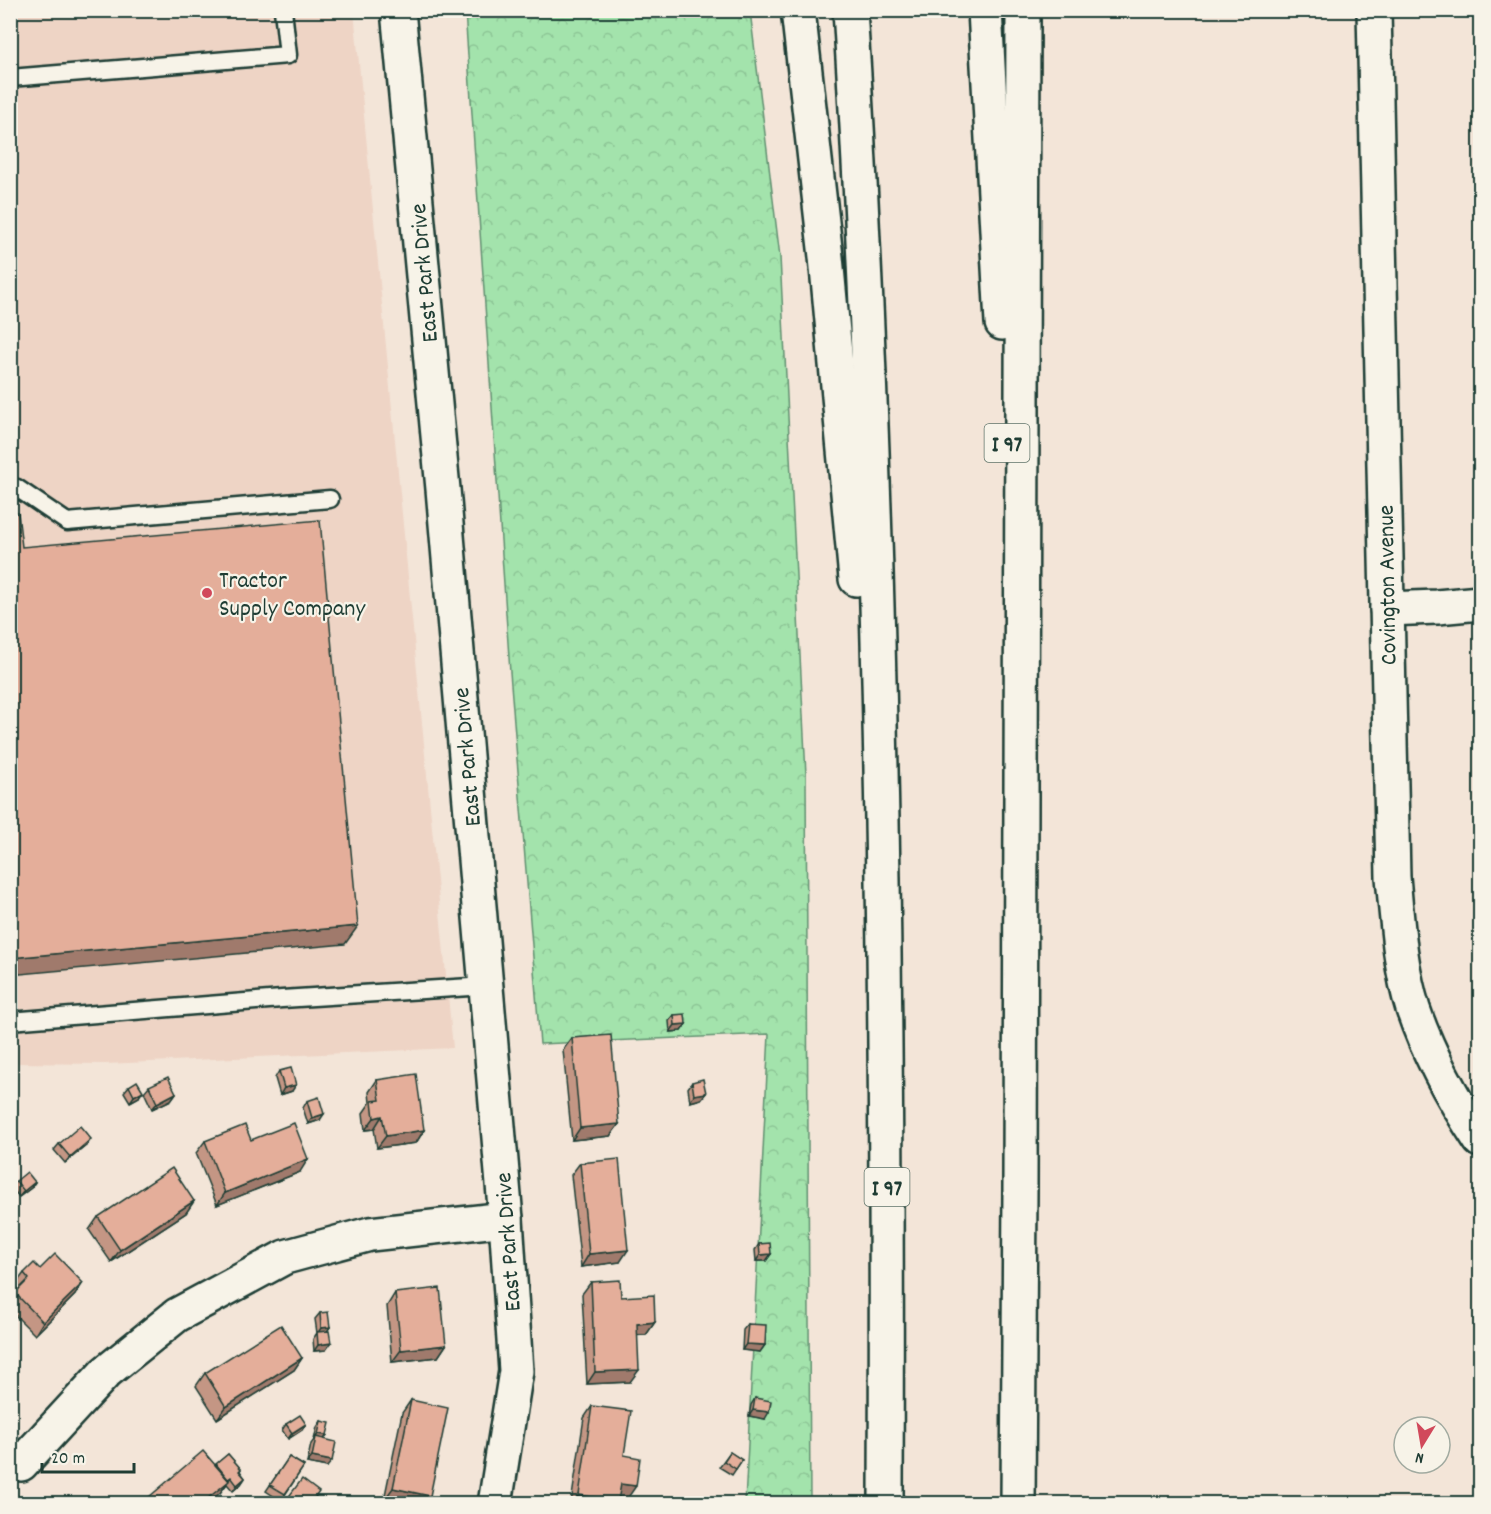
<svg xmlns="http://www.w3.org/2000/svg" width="1491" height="1514" viewBox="0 0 1491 1514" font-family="Dekko,sans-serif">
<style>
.built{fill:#eed4c5}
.forest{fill:url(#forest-crowns);stroke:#619070;stroke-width:1.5}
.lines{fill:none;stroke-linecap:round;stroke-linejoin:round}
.service-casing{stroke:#1f3d34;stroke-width:21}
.minor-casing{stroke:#1f3d34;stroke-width:38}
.motorway-casing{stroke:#1f3d34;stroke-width:38}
.service{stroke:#f7f3e8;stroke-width:16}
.minor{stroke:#f7f3e8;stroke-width:33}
.motorway{stroke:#f7f3e8;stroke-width:33}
.wall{fill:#c49684;stroke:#1f3d34;stroke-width:1.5}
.shaded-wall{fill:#a07a6c;stroke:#1f3d34;stroke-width:1.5}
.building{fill:#e4ae9a;stroke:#1f3d34;stroke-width:1.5}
.poi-dot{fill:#d1495b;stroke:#f7f3e8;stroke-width:2}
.labels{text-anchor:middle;stroke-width:4.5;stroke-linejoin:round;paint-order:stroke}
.shield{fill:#f7f3e8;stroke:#60746a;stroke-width:1.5}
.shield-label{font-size:22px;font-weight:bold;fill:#1f3d34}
.street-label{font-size:24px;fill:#1f3d34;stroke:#f7f3e8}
.poi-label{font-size:24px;fill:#1f3d34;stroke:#f7f3e8;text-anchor:start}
</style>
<defs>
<pattern id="forest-crowns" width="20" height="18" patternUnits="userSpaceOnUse" patternTransform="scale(1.5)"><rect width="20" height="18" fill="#a3e3ac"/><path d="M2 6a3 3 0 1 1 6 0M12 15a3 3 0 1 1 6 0" fill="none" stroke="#8cc495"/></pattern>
</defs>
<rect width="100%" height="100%" fill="#f3e5d8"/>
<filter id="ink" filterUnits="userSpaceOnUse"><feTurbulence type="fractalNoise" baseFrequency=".0167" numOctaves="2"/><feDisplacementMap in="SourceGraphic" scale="12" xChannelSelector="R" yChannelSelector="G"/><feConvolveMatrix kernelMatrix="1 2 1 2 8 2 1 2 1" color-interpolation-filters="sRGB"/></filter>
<g filter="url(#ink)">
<polygon class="built" points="11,11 354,11 453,1048 106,1064 11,1063"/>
<polygon class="forest" points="465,11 750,11 780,257 806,775 810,1503 745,1503 769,1034 540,1044 510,672"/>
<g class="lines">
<defs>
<g id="service">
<polyline points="10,78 288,55 283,10"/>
<polyline points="10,487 17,488 67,522 330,499"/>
<polyline points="10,1021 282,999 486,986"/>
</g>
<g id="minor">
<polyline points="398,10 443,489 506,1219 516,1371 495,1504"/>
<path d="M1374 10 1393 877C1397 920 1400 968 1413 1009 1429 1056 1453 1099 1480 1140"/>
<polyline points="1387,609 1437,607 1480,603"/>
<polyline points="21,1464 106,1372 177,1315 285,1257 370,1234 506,1219"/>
</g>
<g id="motorway">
<polyline points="798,10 826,257 856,579"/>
<path d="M850 10C882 508 888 1005 886 1504"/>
<polyline points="985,10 1002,323"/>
<polyline points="1018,1504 1020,1189 1023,10"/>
</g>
</defs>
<use href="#service" class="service-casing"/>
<use href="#minor" class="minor-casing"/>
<use href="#motorway" class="motorway-casing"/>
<use href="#service" class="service"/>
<use href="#minor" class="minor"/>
<use href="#motorway" class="motorway"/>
</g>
<g class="wall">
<polygon points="674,1015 686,1024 681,1031 670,1032 669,1021"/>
<polygon points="572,1038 619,1124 610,1136 572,1140 563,1050"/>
<polygon points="279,1071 292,1091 280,1095 275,1078"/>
<polygon points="377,1080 424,1130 416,1143 377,1148 374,1129 365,1130 363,1113 370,1103 369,1092"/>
<polygon points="692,1082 706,1093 701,1099 690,1102 688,1088"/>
<polygon points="129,1086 139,1097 130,1102 124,1092"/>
<polygon points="149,1086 176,1093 171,1100 152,1109 144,1092"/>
<polygon points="307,1101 320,1120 308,1124 303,1108"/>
<polygon points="251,1140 300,1172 217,1205 196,1153 205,1141"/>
<polygon points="59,1144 87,1145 65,1163 54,1150"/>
<polygon points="580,1163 620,1262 581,1267 571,1175"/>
<polygon points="16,1181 35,1182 31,1188 19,1197 11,1187"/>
<polygon points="194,1201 186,1213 111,1262 89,1230 98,1217"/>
<polygon points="759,1244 771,1254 766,1261 756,1261 755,1250"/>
<polygon points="24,1273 75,1295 35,1335 10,1310 10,1299 19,1289 15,1285"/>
<polygon points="591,1282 621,1297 655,1322 646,1335 637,1335 630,1382 587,1384 582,1294"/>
<polygon points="395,1293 446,1345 438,1357 392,1362 387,1306"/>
<polygon points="320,1313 330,1327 327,1331 326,1350 314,1351 313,1339 317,1333 315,1319"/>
<polygon points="748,1324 765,1345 760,1352 742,1350 743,1330"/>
<polygon points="302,1358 294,1370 217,1419 196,1386 205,1373"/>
<polygon points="755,1398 765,1419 749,1416 751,1405"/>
<polygon points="411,1400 430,1496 384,1500 402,1413"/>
<polygon points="592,1406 624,1455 627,1499 619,1497 616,1503 571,1503 584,1418"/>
<polygon points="321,1421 327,1435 324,1439 327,1467 307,1463 311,1444 314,1440 317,1427"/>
<polygon points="286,1424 302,1430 288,1439 282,1430"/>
<polygon points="730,1452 742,1460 732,1475 719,1467"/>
<polygon points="228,1454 241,1469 240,1471 245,1478 241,1484 233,1491 227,1484 220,1493 215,1465"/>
<polygon points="289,1457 304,1466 281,1501 266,1491"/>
</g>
<g class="shaded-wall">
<polygon points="358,926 345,944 10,975 10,958"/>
<polygon points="686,1024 681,1031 670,1032 675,1025"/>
<polygon points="296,1085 292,1091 280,1095 284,1088"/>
<polygon points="143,1091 139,1097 130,1102 134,1096"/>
<polygon points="176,1093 171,1100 152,1109 157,1103"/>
<polygon points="706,1093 701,1099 690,1102 694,1095"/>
<polygon points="324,1114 320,1120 308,1124 312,1118"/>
<polygon points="382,1116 374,1129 365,1130 374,1118"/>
<polygon points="619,1124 610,1136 572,1140 580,1128"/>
<polygon points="424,1130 416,1143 377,1148 386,1136"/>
<polygon points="91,1139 87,1145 65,1163 70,1157"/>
<polygon points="308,1159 300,1172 217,1205 225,1193"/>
<polygon points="35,1182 31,1188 19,1197 24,1191"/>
<polygon points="194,1201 186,1213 111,1262 120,1250"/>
<polygon points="628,1250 620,1262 581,1267 589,1254"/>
<polygon points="771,1254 766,1261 756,1261 760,1255"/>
<polygon points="83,1283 75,1295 35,1335 43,1322"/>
<polygon points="655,1322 646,1335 628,1336 637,1324"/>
<polygon points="330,1327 326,1333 317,1334 321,1328"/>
<polygon points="331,1343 326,1350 314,1351 318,1345"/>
<polygon points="746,1344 765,1345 760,1352 742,1350"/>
<polygon points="446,1345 438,1357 392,1362 401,1350"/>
<polygon points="302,1358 294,1370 217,1419 226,1407"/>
<polygon points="639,1370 630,1382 587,1384 595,1372"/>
<polygon points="753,1410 769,1412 765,1419 749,1416"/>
<polygon points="306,1424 302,1430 288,1439 292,1433"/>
<polygon points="318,1434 327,1435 322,1442 316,1437 314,1440"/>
<polygon points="312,1457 332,1461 327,1467 307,1463"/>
<polygon points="231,1477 220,1493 208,1503 202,1503"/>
<polygon points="245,1478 241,1484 233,1491 237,1485"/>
<polygon points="621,1484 636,1486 627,1499 612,1496"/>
<polygon points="393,1488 430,1496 425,1503 399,1503 384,1500"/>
<polygon points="579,1495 618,1501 616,1503 572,1503"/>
</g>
<g class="building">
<polygon points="18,513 22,547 320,520 358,926 10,958 10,514"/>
<polygon points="685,1014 686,1024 675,1025 674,1015"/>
<polygon points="611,1035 619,1124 580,1128 572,1038"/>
<polygon points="291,1068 296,1085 284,1088 279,1071"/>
<polygon points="416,1074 424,1130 386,1136 382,1116 374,1118 372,1101 380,1100 377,1080"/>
<polygon points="168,1077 176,1093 157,1103 149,1086"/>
<polygon points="703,1079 706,1093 694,1095 692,1082"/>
<polygon points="137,1081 143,1091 134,1096 129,1086"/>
<polygon points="319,1097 324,1114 312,1118 307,1101"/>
<polygon points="294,1123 308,1159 225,1193 205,1141 245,1125 251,1140"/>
<polygon points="80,1126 91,1139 70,1157 59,1144"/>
<polygon points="619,1159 628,1250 589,1254 580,1163"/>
<polygon points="172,1168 194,1201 120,1250 98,1217"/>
<polygon points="27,1172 35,1182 24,1191 16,1181"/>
<polygon points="770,1243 771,1254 760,1255 759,1244"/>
<polygon points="55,1254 83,1283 43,1322 15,1293 29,1279 24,1273 34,1263 40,1269"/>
<polygon points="620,1280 621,1297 654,1295 655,1322 637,1324 639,1370 595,1372 591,1282"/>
<polygon points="440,1288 446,1345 401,1350 395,1293"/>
<polygon points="328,1312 330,1327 321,1328 320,1313"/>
<polygon points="748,1324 766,1325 765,1345 746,1344"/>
<polygon points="281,1325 302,1358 226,1407 205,1373"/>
<polygon points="329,1331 331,1343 318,1345 317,1332"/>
<polygon points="755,1398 771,1401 769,1412 753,1410"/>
<polygon points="411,1400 448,1408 430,1496 393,1488"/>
<polygon points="592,1406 631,1411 624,1455 640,1458 636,1486 621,1484 618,1501 579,1495"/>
<polygon points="300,1415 306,1424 292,1433 286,1424"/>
<polygon points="321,1421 330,1423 327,1435 318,1434"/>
<polygon points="316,1437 336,1442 332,1461 312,1457"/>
<polygon points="203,1451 229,1481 202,1503 142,1503"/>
<polygon points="730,1452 742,1460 736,1469 724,1461"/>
<polygon points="228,1454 241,1469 239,1471 245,1478 237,1485 231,1477 228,1479 216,1464"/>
<polygon points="289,1457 304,1466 285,1494 270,1485"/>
<polygon points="302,1479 319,1492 311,1503 284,1503"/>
</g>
</g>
<circle class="poi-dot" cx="207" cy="593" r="6"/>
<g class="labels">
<g class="shield">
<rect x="984.5" y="424" width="45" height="38" rx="4.5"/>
<rect x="864.5" y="1168" width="45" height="38" rx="4.5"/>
</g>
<g class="shield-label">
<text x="1007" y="451">I 97</text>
<text x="887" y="1195">I 97</text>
</g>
<g class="street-label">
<text transform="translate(423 273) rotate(-95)" y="8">East Park Drive</text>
<text transform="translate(1386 585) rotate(-91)" y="8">Covington Avenue</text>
<text transform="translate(466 757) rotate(-95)" y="8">East Park Drive</text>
<text transform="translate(507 1242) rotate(-94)" y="8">East Park Drive</text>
</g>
<g class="poi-label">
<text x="219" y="587">Tractor<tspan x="219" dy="28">Supply Company</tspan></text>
</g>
</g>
<rect width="1491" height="1514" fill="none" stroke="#f7f3e8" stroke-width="36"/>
<rect x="18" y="18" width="1455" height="1478" fill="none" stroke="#1f3d34" stroke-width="2" filter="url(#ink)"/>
<g transform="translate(1422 1445) rotate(191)"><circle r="28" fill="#f7f3e8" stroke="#a1aaa0" stroke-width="1.5"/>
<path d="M0-4.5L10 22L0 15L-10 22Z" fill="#d1495b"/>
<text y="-9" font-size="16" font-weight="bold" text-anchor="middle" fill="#1f3d34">N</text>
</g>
<path d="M42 1463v9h92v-9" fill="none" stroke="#1f3d34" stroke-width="3"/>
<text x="51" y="1463" font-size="18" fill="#1f3d34" stroke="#f7f3e8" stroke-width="4.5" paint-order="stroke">20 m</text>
</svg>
